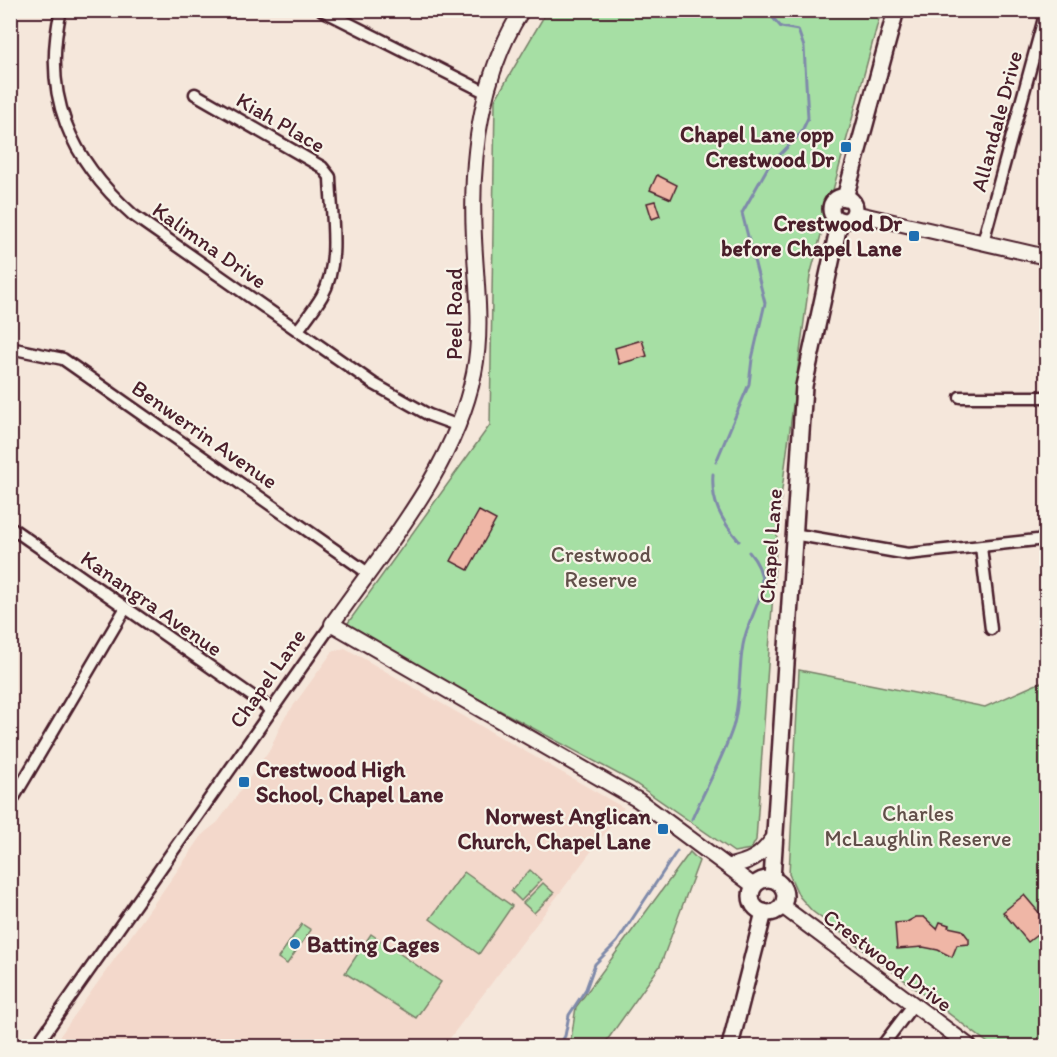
<svg xmlns="http://www.w3.org/2000/svg" width="1057" height="1057" viewBox="0 0 1057 1057" font-family="Itim,sans-serif">
<style>
.built{fill:#f3d8cb}
.green{fill:#a6dfa4;stroke:#787f68;stroke-width:1.5}
.lines{fill:none;stroke-linecap:round;stroke-linejoin:round}
.stream{stroke:#7f8aaa;stroke-width:3}
.building{fill:#efb6a6;stroke:#4a1f2b;stroke-width:1.5}
.minor-casing{stroke:#4a1f2b;stroke-width:15}
.tertiary-casing{stroke:#4a1f2b;stroke-width:18}
.secondary-casing{stroke:#4a1f2b;stroke-width:20}
.minor{stroke:#f7f3e8;stroke-width:10}
.tertiary{stroke:#f7f3e8;stroke-width:14}
.secondary{stroke:#f7f3e8;stroke-width:15}
.poi-dot{fill:#1f6fb2;stroke:#f7f3e8;stroke-width:2}
.labels{text-anchor:middle;stroke-width:4.5;stroke-linejoin:round;paint-order:stroke}
.street-label{font-size:22px;fill:#4a1f2b;stroke:#f7f3e8}
.poi-label{font-size:22px;font-weight:bold;fill:#4a1f2b;stroke:#f7f3e8;text-anchor:end}
.park-label{font-size:22px;fill:#614f49;stroke:#f7f3e8}
</style>
<rect width="100%" height="100%" fill="#f5e7db"/>
<filter id="ink" filterUnits="userSpaceOnUse"><feTurbulence type="fractalNoise" baseFrequency=".0167" numOctaves="2"/><feDisplacementMap in="SourceGraphic" scale="12" xChannelSelector="R" yChannelSelector="G"/><feConvolveMatrix kernelMatrix="1 2 1 2 8 2 1 2 1" color-interpolation-filters="sRGB"/></filter>
<g filter="url(#ink)">
<polygon class="built" points="345,648 624,808 444,1046 67,1046 57,1040 204,833 218,822 270,749 283,720 333,651"/>
<g class="green">
<polygon points="547,11 881,11 810,276 778,520 756,840 751,849 734,852 633,782 345,627 490,425 495,100"/>
<polygon points="799,670 985,707 1046,680 1046,1046 992,1046 812,911 799,896 789,874"/>
<polygon points="690,852 699,861 660,966 603,1046 570,1046 576,1007"/>
<polygon points="530,870 541,880 521,901 511,891"/>
<polygon points="464,872 512,906 479,954 430,919"/>
<polygon points="543,883 554,893 534,913 523,903"/>
<polygon points="302,924 311,930 287,964 278,958"/>
<polygon points="371,934 441,982 416,1018 345,973"/>
</g>
<g class="lines">
<g class="stream">
<polyline points="716,462 749,384 752,359 765,303 742,213 768,167 801,133 808,118 804,47 798,30 781,27 766,10"/>
<path d="M713 474C711 502 721 520 739 541"/>
<path d="M692 819C705 789 723 758 733 727 741 700 738 672 743 645 749 609 779 587 749 552"/>
<polyline points="559,1046 565,1036 569,1015 586,989 595,964 617,942 677,851"/>
</g>
</g>
<g class="building">
<polygon points="657,175 677,185 671,199 650,190"/>
<polygon points="655,201 660,216 652,219 647,203"/>
<polygon points="642,340 647,356 619,364 615,348"/>
<polygon points="479,511 496,520 468,570 451,561"/>
<polygon points="1024,895 1047,922 1047,927 1028,942 1003,912"/>
<polygon points="916,917 924,917 937,929 940,922 949,925 948,927 962,930 969,939 969,944 957,945 952,957 938,950 923,947 897,949 895,923 907,922"/>
</g>
<g class="lines">
<defs>
<g id="minor">
<path d="M61 10C41 95 70 159 133 215L374 384 429 415 459 426"/>
<polyline points="322,10 485,92"/>
<path d="M195 94 322 167 330 177C331 213 341 263 322 296 315 308 306 319 298 330"/>
<polyline points="983,242 1046,11"/>
<polyline points="10,348 63,359 368,573"/>
<polyline points="960,397 1046,397"/>
<polyline points="10,527 272,710"/>
<polyline points="793,534 908,554 1046,539"/>
<polyline points="981,547 991,629"/>
<polyline points="10,804 125,609"/>
<polyline points="36,1046 332,624"/>
<polyline points="882,1046 913,1005"/>
</g>
<g id="tertiary">
<path d="M522 10C479 78 470 159 474 238 476 283 483 328 474 373 455 467 386 547 332 624L638 800 754 886"/>
<polyline points="854,213 1046,257"/>
<path d="M730 866C749 862 760 857 772 840"/>
<polyline points="782,906 969,1046"/>
</g>
<g id="secondary">
<circle cx="843" cy="209" r="12"/>
<polyline points="845,198 896,10"/>
<polyline points="772,879 804,386 840,220"/>
<circle cx="768" cy="896" r="17"/>
<polyline points="730,1046 764,912"/>
</g>
</defs>
<use href="#minor" class="minor-casing"/>
<use href="#tertiary" class="tertiary-casing"/>
<use href="#secondary" class="secondary-casing"/>
<use href="#minor" class="minor"/>
<use href="#tertiary" class="tertiary"/>
<use href="#secondary" class="secondary"/>
</g>
</g>
<g class="poi-dot">
<rect x="840" y="141" width="12" height="12" rx="3"/>
<rect x="908" y="230" width="12" height="12" rx="3"/>
<rect x="238" y="776" width="12" height="12" rx="3"/>
<rect x="657" y="823" width="12" height="12" rx="3"/>
<circle cx="295" cy="944" r="6"/>
</g>
<g class="labels">
<g class="street-label">
<text transform="translate(996 121) rotate(-75)" y="8">Allandale Drive</text>
<text transform="translate(281 122) rotate(30)" y="8">Kiah Place</text>
<text transform="translate(210 245) rotate(35)" y="8">Kalimna Drive</text>
<text transform="translate(454 314) rotate(-90)" y="8">Peel Road</text>
<text transform="translate(205 434) rotate(35)" y="8">Benwerrin Avenue</text>
<text transform="translate(770 546) rotate(-86)" y="8">Chapel Lane</text>
<text transform="translate(152 603) rotate(35)" y="8">Kanangra Avenue</text>
<text transform="translate(267 678) rotate(-55)" y="8">Chapel Lane</text>
<text transform="translate(888 960) rotate(37)" y="8">Crestwood Drive</text>
</g>
<g class="poi-label">
<text x="834" y="142">Chapel Lane opp<tspan x="834" dy="25">Crestwood Dr</tspan></text>
<text x="902" y="231">Crestwood Dr<tspan x="902" dy="25">before Chapel Lane</tspan></text>
<text x="256" y="777" text-anchor="start">Crestwood High<tspan x="256" dy="25">School, Chapel Lane</tspan></text>
<text x="651" y="824">Norwest Anglican<tspan x="651" dy="25">Church, Chapel Lane</tspan></text>
<text x="307" y="952" text-anchor="start">Batting Cages</text>
</g>
<g class="park-label">
<text x="601" y="562">Crestwood<tspan x="601" dy="25">Reserve</tspan></text>
<text x="918" y="821">Charles<tspan x="918" dy="25">McLaughlin Reserve</tspan></text>
</g>
</g>
<rect width="1057" height="1057" fill="none" stroke="#f7f3e8" stroke-width="36"/>
<rect x="18" y="18" width="1021" height="1021" fill="none" stroke="#4a1f2b" stroke-width="2" filter="url(#ink)"/>
</svg>
